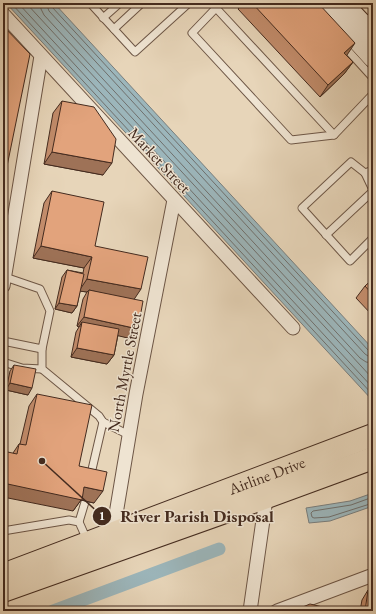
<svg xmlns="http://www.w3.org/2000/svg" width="376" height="614" viewBox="0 0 376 614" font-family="'EB Garamond',serif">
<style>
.water{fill:#9cb6bb;stroke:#797e7d}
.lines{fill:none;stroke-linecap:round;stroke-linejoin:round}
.shore{stroke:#70706d;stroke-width:1}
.canal{stroke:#9cb6bb;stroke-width:13}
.service-casing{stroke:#6d5646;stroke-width:9}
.minor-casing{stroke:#6d5646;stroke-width:15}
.secondary-casing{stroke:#442b1f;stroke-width:21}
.trunk-casing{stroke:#442b1f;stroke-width:24}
.service{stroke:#efe4d2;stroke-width:7}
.minor{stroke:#efe4d2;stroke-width:13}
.secondary{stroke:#efe4d2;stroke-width:19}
.trunk{stroke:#e7d5b9;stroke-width:22}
.wall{fill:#c28c6b;stroke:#442b1f}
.shaded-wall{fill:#9e7257;stroke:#442b1f}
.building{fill:#e2a37c;stroke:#442b1f}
.labels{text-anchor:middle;stroke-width:3;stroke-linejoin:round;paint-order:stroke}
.street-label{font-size:16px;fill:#442b1f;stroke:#efe4d2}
.leader{fill:none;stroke:#442b1f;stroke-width:1.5}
.callout-dot{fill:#442b1f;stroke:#efe4d2;stroke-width:1.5}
.mark-label{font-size:12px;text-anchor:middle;font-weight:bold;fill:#fff}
.callout-label{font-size:17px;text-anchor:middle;font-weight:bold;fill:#442b1f;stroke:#efe4d2;stroke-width:3;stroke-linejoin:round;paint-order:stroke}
</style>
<rect width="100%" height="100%" fill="#e7d5b9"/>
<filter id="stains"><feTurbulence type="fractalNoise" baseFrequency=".005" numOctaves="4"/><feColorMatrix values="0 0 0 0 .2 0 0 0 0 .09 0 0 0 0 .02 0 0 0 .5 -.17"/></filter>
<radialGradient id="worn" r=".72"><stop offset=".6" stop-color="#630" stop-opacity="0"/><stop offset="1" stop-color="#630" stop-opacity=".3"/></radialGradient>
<g class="water">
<polygon points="6,3 54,3 373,349 373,401"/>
<polygon points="373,493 373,506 330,521 309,523 306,508 350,501"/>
</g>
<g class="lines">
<g class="shore">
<polyline points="11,3 373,395"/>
<polyline points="18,3 373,388"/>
<polyline points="26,3 373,379"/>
<polyline points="40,3 41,9 44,15 360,358 366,362 373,363"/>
<polyline points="46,3 49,11 365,354 368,356 373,357"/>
<polyline points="51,3 52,7 368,350 373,352"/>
<polyline points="373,497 351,505 313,511 311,513 312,517 314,518 329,517 373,503"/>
</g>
<polyline class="canal" points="53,611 219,549"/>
<defs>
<g id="service">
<polyline points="90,3 135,52 189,3"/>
<polyline points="221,3 216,8 334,135"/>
<polyline points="216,8 192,33 291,140 334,135 373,94"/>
<polyline points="103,18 120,3"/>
<polyline points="363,24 373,15"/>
<polyline points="114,29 142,3"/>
<polyline points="343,45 373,78"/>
<polyline points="373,170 365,173 373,190"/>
<polyline points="365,173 351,162 302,208 350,261 373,238"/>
<polyline points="326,235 373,191"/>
<polyline points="3,341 42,349 50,311 40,289 5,277"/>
<polyline points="42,349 42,369 99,416 103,422 129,435"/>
<polyline points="3,362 22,368 42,369"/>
<polyline points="90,478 103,422"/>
<polyline points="79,522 85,502"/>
<polyline points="3,531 69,520 79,522 87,540"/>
</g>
<g id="minor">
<polyline points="3,14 293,328"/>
<polyline points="3,286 41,56"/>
<polyline points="113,538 113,532 136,394 174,200"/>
<polyline points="250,611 267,492"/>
<polyline points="277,611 373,575"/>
</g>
<g id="secondary">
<polyline points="323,3 373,58"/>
<polyline points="343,3 373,35"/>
</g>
<g id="trunk">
<path id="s1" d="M3 575 373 435"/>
<polyline points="3,591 267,497 373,458"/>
</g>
</defs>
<use href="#service" class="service-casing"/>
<use href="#minor" class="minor-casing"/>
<use href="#secondary" class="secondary-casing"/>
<use href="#trunk" class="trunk-casing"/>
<use href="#service" class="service"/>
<use href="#minor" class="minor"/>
<use href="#secondary" class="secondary"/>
<use href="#trunk" class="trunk"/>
</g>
<g class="wall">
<polygon points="243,3 318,3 346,55 353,62 344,74 320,97 238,9"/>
<polygon points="62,101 103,175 44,164 53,113"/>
<polygon points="52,191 95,246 134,299 138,329 132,339 118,335 114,355 107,364 71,357 76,332 79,327 77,326 83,299 87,292 80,291 77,306 72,313 55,309 62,277 67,270 83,273 84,268 33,258 44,203"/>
<polygon points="373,279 373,316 356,298 365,286"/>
<polygon points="14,365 28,395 6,390 10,371"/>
<polygon points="37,394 79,466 94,503 81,500 73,511 13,453 19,444 20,444 29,406"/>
<polygon points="368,590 373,611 360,611 362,600"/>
</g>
<g class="shaded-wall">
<polygon points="355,43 347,55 336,65 344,53"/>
<polygon points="353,62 344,74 320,97 328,85"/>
<polygon points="52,152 112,163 103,175 44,164"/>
<polygon points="41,246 92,257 84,268 33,258"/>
<polygon points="87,279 141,289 133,301 89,290 87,292 79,291"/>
<polygon points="59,303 77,306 72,313 55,309"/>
<polygon points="84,317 138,329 132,339 81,327 82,322 79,327 77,326"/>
<polygon points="77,348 114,355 107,364 71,357"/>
<polygon points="10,383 32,388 28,395 6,390"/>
<polygon points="3,483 84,487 103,491 94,503 81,500 73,511 3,497"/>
</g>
<g class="building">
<polygon points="252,3 318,3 355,43 344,53 353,62 328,85"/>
<polygon points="3,26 30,54 5,176 3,175"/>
<polygon points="62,101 94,107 116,139 112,163 52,152"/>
<polygon points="52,191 104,202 95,246 148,257 141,289 87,279 92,257 41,246"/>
<polygon points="67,270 84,274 77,306 59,303"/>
<polygon points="373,279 373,295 365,286"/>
<polygon points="89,290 143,301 138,329 84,317"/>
<polygon points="82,322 119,329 114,355 77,348"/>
<polygon points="14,365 36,369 32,388 10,383"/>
<polygon points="37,394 92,405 79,466 107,472 103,491 84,487 82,500 3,483 3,451 17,454 19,444 26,445"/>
<polygon points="373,589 373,611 365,611 368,590"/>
<polygon points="310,604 331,609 331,611 293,611"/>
</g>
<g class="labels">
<g class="street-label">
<text transform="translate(160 160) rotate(47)" y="6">Market Street</text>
<text transform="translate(124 372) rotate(-79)" y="6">North Myrtle Street</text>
<text dy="6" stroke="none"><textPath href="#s1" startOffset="282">Airline Drive</textPath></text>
</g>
</g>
<path class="leader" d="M42 461L102 516"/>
<g class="callout-dot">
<circle cx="42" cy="461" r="4"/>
<circle cx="102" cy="516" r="10"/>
</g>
<g class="mark-label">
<text x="102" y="520">1</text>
</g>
<g class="callout-label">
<text x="197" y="522">River Parish Disposal</text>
</g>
<rect width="376" height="614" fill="none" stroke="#e7d5b9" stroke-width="16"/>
<rect x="4" y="4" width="368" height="606" fill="none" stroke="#442b1f" stroke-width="2"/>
<rect x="8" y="8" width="360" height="598" fill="none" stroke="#442b1f"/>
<rect width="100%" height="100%" filter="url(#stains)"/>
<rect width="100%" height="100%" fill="url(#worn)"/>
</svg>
